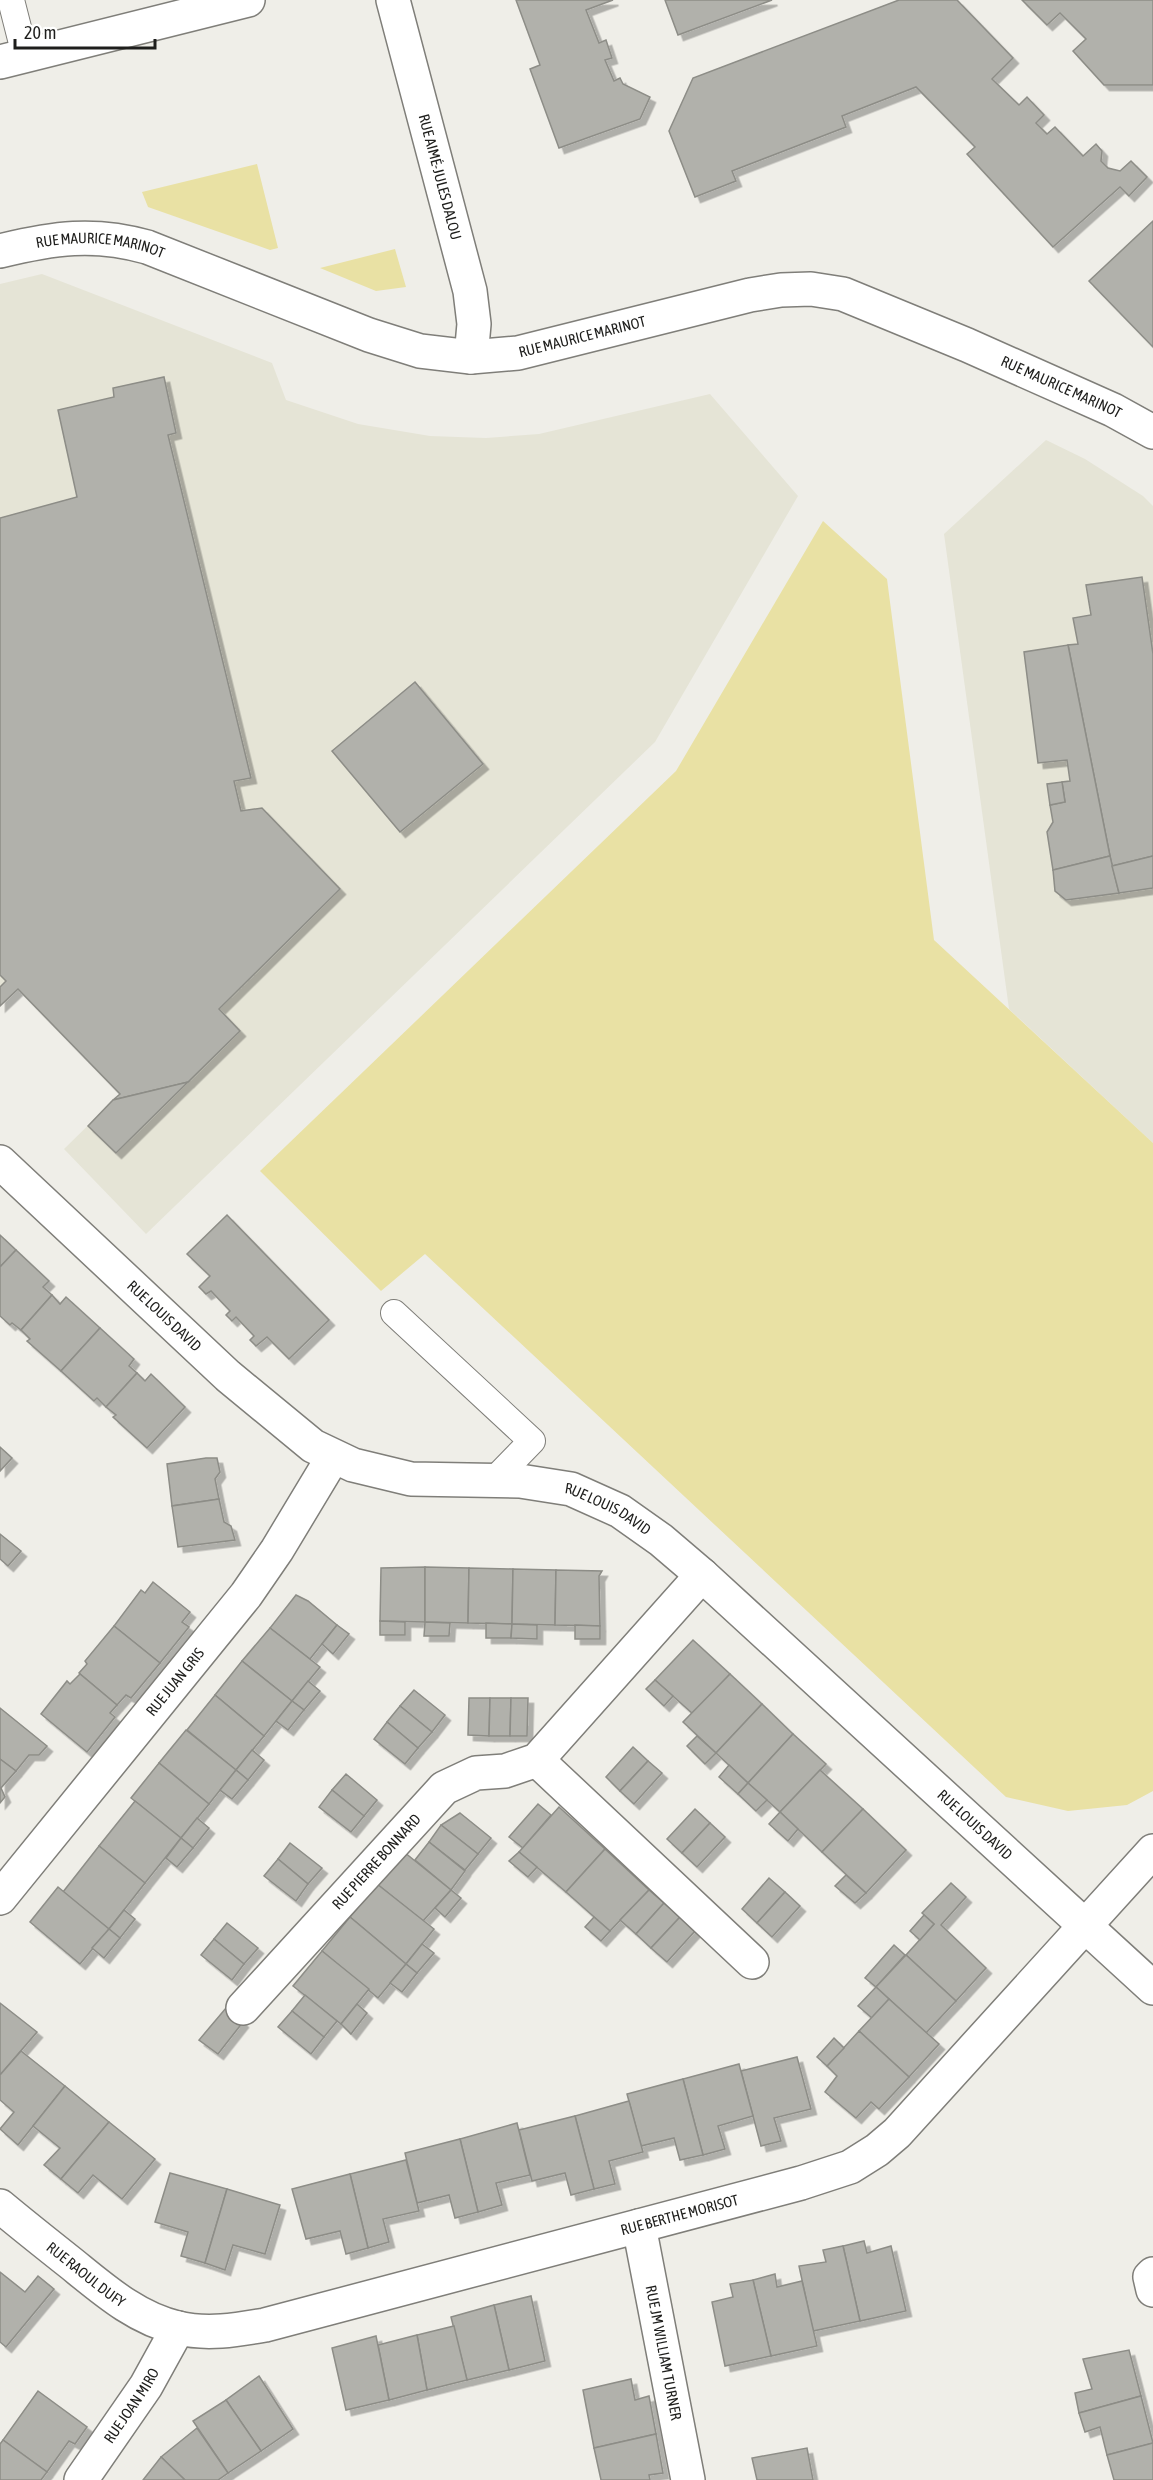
<svg xmlns="http://www.w3.org/2000/svg" width="1153" height="2480" viewBox="0 0 1153 2480" font-family="'Asap Condensed',sans-serif">
<style>
.built{fill:#e5e4d6}
.green{fill:#e9e1a4}
.building{fill:#b1b1ab;stroke:#8d8d87;stroke-width:1.5;filter:url(#shadow)}
.lines{fill:none;stroke-linecap:round;stroke-linejoin:round}
.service-casing{stroke:#7f7e79;stroke-width:28}
.minor-casing{stroke:#7f7e79;stroke-width:36}
.service{stroke:#fff;stroke-width:26}
.minor{stroke:#fff;stroke-width:33}
.labels{text-anchor:middle;stroke-width:4.5;stroke-linejoin:round;paint-order:stroke}
.street-label{font-size:15px;fill:#1e1e1c;stroke:#fffffe}
</style>
<defs>
<filter id="shadow"><feDropShadow dx="5.5" dy="5.5" stdDeviation="0" flood-color="#0004"/></filter>
</defs>
<rect width="100%" height="100%" fill="#efeee8"/>
<g class="built">
<polygon points="42,274 272,363 286,400 358,424 430,436 486,438 539,434 710,394 798,496 655,742 146,1234 64,1149 120,1094 18,989 0,1006 0,284"/>
<polygon points="1046,440 1085,459 1143,496 1153,506 1153,1143 1009,1009 944,534"/>
</g>
<g class="green">
<polygon points="257,164 278,248 270,250 148,207 142,192"/>
<polygon points="395,249 406,287 376,291 320,268"/>
<polygon points="823,521 887,579 934,940 1153,1143 1153,1791 1127,1805 1068,1811 1006,1797 425,1254 381,1291 260,1171 676,771"/>
</g>
<g class="building">
<polygon points="516,0 613,0 586,10 599,43 606,40 612,58 605,60 614,81 620,78 623,84 650,97 640,119 559,148 530,69 540,65"/>
<polygon points="665,0 772,0 678,35"/>
<polygon points="899,0 957,0 1013,58 992,79 1019,105 1027,97 1044,115 1036,123 1047,134 1055,127 1083,156 1096,144 1102,151 1101,161 1108,168 1120,171 1131,161 1147,177 1129,196 1120,187 1053,247 967,154 975,147 916,87 842,116 846,127 732,171 736,181 695,197 669,131 693,78"/>
<polygon points="1022,0 1153,0 1153,85 1104,85 1073,51 1086,39 1060,13 1047,25"/>
<polygon points="1153,221 1153,347 1089,281"/>
<polygon points="164,377 176,433 168,435 251,778 234,781 241,811 262,808 340,889 219,1009 240,1031 188,1082 113,1100 120,1094 18,989 0,1006 0,987 6,981 0,975 0,518 77,497 58,410 114,397 113,388"/>
<polygon points="1142,577 1153,654 1153,856 1112,866 1068,645 1078,644 1073,618 1091,615 1086,585"/>
<polygon points="1068,645 1110,856 1053,870 1047,832 1053,822 1050,805 1065,802 1062,782 1070,781 1067,760 1038,763 1024,652"/>
<polygon points="415,682 483,764 400,832 332,751"/>
<polygon points="1062,782 1065,802 1050,805 1047,784"/>
<polygon points="1110,856 1119,893 1066,900 1055,891 1053,870"/>
<polygon points="1153,856 1153,888 1119,893 1112,866"/>
<polygon points="188,1082 116,1153 88,1126 113,1100"/>
<polygon points="227,1215 329,1320 289,1359 267,1337 256,1346 250,1340 254,1336 236,1317 232,1321 226,1315 230,1311 211,1291 206,1294 199,1287 210,1276 187,1254"/>
<polygon points="0,1235 16,1250 0,1267"/>
<polygon points="16,1250 49,1281 43,1287 52,1295 21,1330 12,1323 10,1325 0,1316 0,1267"/>
<polygon points="52,1295 60,1304 66,1297 100,1328 61,1371 27,1341 30,1339 21,1330"/>
<polygon points="100,1328 134,1359 129,1366 137,1373 106,1407 97,1398 94,1401 61,1371"/>
<polygon points="137,1373 145,1381 151,1374 185,1407 147,1448 113,1417 116,1415 106,1407"/>
<polygon points="0,1447 12,1458 0,1471"/>
<polygon points="206,1458 217,1458 220,1472 215,1479 219,1499 172,1506 167,1464"/>
<polygon points="219,1499 224,1522 231,1526 235,1540 178,1547 172,1506"/>
<polygon points="0,1534 21,1551 8,1566 0,1559"/>
<polygon points="425,1567 425,1622 380,1621 381,1568"/>
<polygon points="425,1567 469,1568 468,1623 425,1622"/>
<polygon points="469,1568 513,1569 512,1624 468,1623"/>
<polygon points="513,1569 556,1570 555,1625 512,1624"/>
<polygon points="556,1570 602,1571 599,1576 600,1626 555,1625"/>
<polygon points="153,1582 190,1612 182,1622 189,1627 160,1663 114,1626 141,1590 145,1593"/>
<polygon points="296,1595 308,1601 337,1625 310,1659 270,1628"/>
<polygon points="380,1621 405,1622 405,1635 380,1635"/>
<polygon points="425,1622 450,1623 449,1636 424,1636"/>
<polygon points="486,1623 512,1624 511,1638 486,1638"/>
<polygon points="512,1624 537,1625 537,1639 511,1638"/>
<polygon points="337,1625 349,1634 333,1654 322,1644"/>
<polygon points="575,1625 600,1626 600,1639 575,1639"/>
<polygon points="114,1626 160,1663 131,1698 126,1695 117,1705 79,1673 87,1664 85,1661"/>
<polygon points="270,1628 320,1667 292,1701 242,1661"/>
<polygon points="693,1640 730,1674 693,1714 655,1680"/>
<polygon points="242,1661 292,1701 264,1736 215,1695"/>
<polygon points="80,1674 117,1705 110,1713 115,1717 87,1752 41,1714 67,1681 70,1684"/>
<polygon points="730,1674 762,1704 716,1753 683,1722"/>
<polygon points="655,1680 673,1696 664,1706 646,1689"/>
<polygon points="308,1681 320,1691 304,1710 292,1701"/>
<polygon points="414,1690 445,1715 432,1732 400,1706"/>
<polygon points="215,1695 264,1736 236,1770 187,1730"/>
<polygon points="469,1698 490,1698 489,1736 468,1735"/>
<polygon points="490,1698 511,1698 510,1736 489,1736"/>
<polygon points="511,1698 528,1698 527,1736 510,1736"/>
<polygon points="292,1701 304,1710 288,1730 276,1721"/>
<polygon points="762,1704 793,1734 748,1783 716,1753"/>
<polygon points="400,1706 432,1732 418,1748 387,1722"/>
<polygon points="0,1708 47,1746 39,1755 29,1755 16,1771 0,1759"/>
<polygon points="387,1722 418,1748 405,1764 374,1739"/>
<polygon points="186,1730 236,1770 209,1804 159,1763"/>
<polygon points="793,1734 826,1764 780,1812 748,1783"/>
<polygon points="697,1736 716,1753 705,1764 687,1746"/>
<polygon points="633,1747 648,1761 620,1791 606,1777"/>
<polygon points="252,1750 264,1760 248,1780 236,1770"/>
<polygon points="0,1759 16,1771 1,1788 5,1797 0,1803"/>
<polygon points="648,1761 662,1773 634,1804 620,1791"/>
<polygon points="159,1763 209,1804 181,1838 131,1798"/>
<polygon points="729,1765 748,1783 738,1794 719,1777"/>
<polygon points="236,1770 248,1780 232,1799 220,1790"/>
<polygon points="820,1770 863,1809 822,1852 780,1812"/>
<polygon points="346,1774 377,1800 364,1816 332,1790"/>
<polygon points="748,1783 767,1800 756,1811 738,1794"/>
<polygon points="332,1790 364,1816 351,1832 319,1807"/>
<polygon points="135,1801 181,1838 145,1883 99,1846"/>
<polygon points="538,1804 551,1815 523,1848 509,1837"/>
<polygon points="559,1807 605,1849 566,1892 519,1852"/>
<polygon points="695,1809 710,1823 682,1853 667,1839"/>
<polygon points="863,1809 906,1850 866,1893 822,1852"/>
<polygon points="780,1812 798,1829 788,1841 769,1824"/>
<polygon points="460,1813 491,1838 478,1854 441,1825"/>
<polygon points="197,1818 209,1828 193,1848 181,1838"/>
<polygon points="710,1823 725,1837 697,1867 682,1853"/>
<polygon points="441,1825 478,1854 465,1870 429,1842"/>
<polygon points="181,1838 193,1848 177,1867 166,1858"/>
<polygon points="429,1842 465,1871 451,1890 415,1860"/>
<polygon points="290,1843 322,1868 308,1884 278,1859"/>
<polygon points="99,1846 145,1883 109,1929 63,1892"/>
<polygon points="605,1849 649,1890 610,1931 566,1892"/>
<polygon points="404,1852 451,1890 423,1921 377,1884"/>
<polygon points="519,1852 537,1867 528,1877 509,1861"/>
<polygon points="278,1859 308,1884 296,1901 264,1876"/>
<polygon points="846,1875 866,1893 855,1903 835,1886"/>
<polygon points="769,1878 785,1892 757,1923 742,1909"/>
<polygon points="951,1883 966,1897 941,1925 986,1968 956,2001 906,1955 934,1924 922,1913"/>
<polygon points="377,1884 434,1929 406,1964 350,1917"/>
<polygon points="58,1887 109,1929 80,1964 30,1922"/>
<polygon points="451,1890 461,1898 445,1917 435,1908"/>
<polygon points="649,1890 664,1903 636,1934 620,1920"/>
<polygon points="785,1892 800,1906 772,1937 757,1923"/>
<polygon points="664,1903 680,1917 651,1948 636,1934"/>
<polygon points="124,1910 135,1919 120,1938 109,1929"/>
<polygon points="924,1915 934,1924 920,1940 910,1931"/>
<polygon points="350,1917 406,1964 378,1998 322,1951"/>
<polygon points="594,1917 610,1931 601,1941 585,1927"/>
<polygon points="680,1917 695,1931 667,1962 651,1948"/>
<polygon points="227,1923 258,1948 244,1964 214,1939"/>
<polygon points="109,1929 120,1938 104,1958 92,1948"/>
<polygon points="214,1939 244,1964 232,1980 201,1955"/>
<polygon points="422,1944 434,1953 417,1973 406,1964"/>
<polygon points="894,1945 905,1955 876,1987 865,1978"/>
<polygon points="322,1951 369,1989 341,2024 293,1986"/>
<polygon points="906,1955 956,2001 926,2033 876,1987"/>
<polygon points="406,1964 417,1973 402,1992 390,1983"/>
<polygon points="876,1987 889,1999 872,2018 858,2006"/>
<polygon points="305,1995 337,2021 324,2037 292,2011"/>
<polygon points="889,1999 939,2044 909,2077 859,2031"/>
<polygon points="0,2003 37,2032 0,2075"/>
<polygon points="357,2004 367,2013 351,2034 341,2024"/>
<polygon points="226,2008 243,2022 218,2054 199,2040"/>
<polygon points="292,2011 324,2037 311,2054 278,2027"/>
<polygon points="859,2031 909,2077 879,2109 871,2102 856,2118 825,2092 837,2076 827,2066"/>
<polygon points="834,2038 844,2048 827,2066 817,2057"/>
<polygon points="21,2051 65,2086 18,2145 0,2129 14,2112 0,2100 0,2075"/>
<polygon points="797,2057 811,2109 774,2118 781,2141 761,2146 741,2071"/>
<polygon points="739,2064 753,2116 718,2126 725,2149 703,2155 683,2079"/>
<polygon points="683,2079 703,2155 680,2160 674,2138 641,2146 627,2094"/>
<polygon points="65,2086 109,2122 61,2179 44,2165 60,2148 33,2126"/>
<polygon points="629,2101 643,2152 609,2161 615,2184 594,2189 575,2116"/>
<polygon points="575,2116 594,2189 571,2195 565,2173 532,2181 519,2130"/>
<polygon points="109,2122 155,2159 122,2199 93,2175 78,2193 61,2179"/>
<polygon points="517,2123 530,2175 496,2183 502,2205 478,2212 460,2139"/>
<polygon points="460,2139 478,2212 455,2218 449,2195 417,2203 405,2153"/>
<polygon points="406,2160 419,2211 383,2219 389,2242 368,2248 350,2174"/>
<polygon points="170,2173 227,2189 205,2263 181,2256 188,2232 155,2222"/>
<polygon points="350,2174 368,2248 346,2254 340,2231 306,2239 292,2189"/>
<polygon points="227,2189 280,2205 265,2254 233,2245 225,2270 205,2263"/>
<polygon points="864,2241 867,2253 891,2246 906,2311 860,2321 843,2246"/>
<polygon points="843,2246 860,2321 813,2331 799,2266 826,2262 823,2250"/>
<polygon points="0,2272 25,2292 38,2276 54,2289 6,2347 0,2342"/>
<polygon points="775,2274 777,2287 802,2281 817,2346 771,2356 753,2280"/>
<polygon points="753,2280 771,2356 725,2366 712,2302 733,2297 730,2284"/>
<polygon points="531,2296 545,2361 509,2370 494,2305"/>
<polygon points="494,2305 509,2370 467,2380 451,2317"/>
<polygon points="454,2326 467,2380 427,2390 417,2335"/>
<polygon points="417,2335 427,2390 389,2400 378,2345"/>
<polygon points="376,2336 389,2400 346,2410 332,2348"/>
<polygon points="1129,2350 1141,2396 1079,2413 1075,2393 1092,2389 1083,2359"/>
<polygon points="259,2376 293,2429 261,2451 226,2400"/>
<polygon points="631,2379 635,2400 649,2396 656,2434 594,2448 583,2390"/>
<polygon points="38,2391 87,2427 75,2444 69,2441 47,2472 3,2440"/>
<polygon points="1141,2396 1153,2443 1107,2455 1100,2427 1085,2432 1079,2413"/>
<polygon points="226,2400 261,2451 228,2473 193,2421"/>
<polygon points="197,2428 228,2473 218,2480 185,2480 161,2457"/>
<polygon points="656,2434 663,2473 649,2475 650,2480 601,2480 594,2448"/>
<polygon points="3,2440 47,2472 41,2480 0,2480 0,2444"/>
<polygon points="1153,2443 1153,2480 1114,2480 1107,2455"/>
<polygon points="807,2448 813,2480 757,2480 752,2458"/>
<polygon points="161,2457 185,2480 143,2480"/>
</g>
<g class="lines">
<defs>
<g id="service">
<polyline points="11,0 25,55"/>
<polyline points="394,1313 532,1441 494,1480"/>
</g>
<g id="minor">
<path id="s1" d="M393 0 470 291 474 324 471 357"/>
<polyline points="0,62 248,0"/>
<path id="s2" d="M0 251C53 238 94 232 147 247L369 335 420 351 471 357 518 353 750 295 781 290 811 289 843 294 967 345 1113 410 1153 432"/>
<path id="s3" d="M0 1162 228 1376 313 1446 353 1465 411 1479 520 1481 571 1489 620 1511 661 1540 702 1575 1153 1988"/>
<polyline points="537,1760 752,1962"/>
<path id="s4" d="M0 1898 246 1595 277 1550 333 1457"/>
<path id="s5" d="M243 2008 444 1788 476 1773 505 1771 537 1760 702 1575"/>
<path id="s6" d="M0 2206C24 2226 48 2245 72 2264 104 2290 137 2319 178 2328 207 2335 236 2330 265 2325L801 2183 850 2167 877 2150 897 2133 1153 1851"/>
<path id="s7" d="M639 2226 688 2480"/>
<polyline points="1153,2274 1150,2277 1153,2290"/>
<path id="s8" d="M81 2480 146 2386 178 2328"/>
</g>
</defs>
<use href="#service" class="service-casing"/>
<use href="#minor" class="minor-casing"/>
<use href="#service" class="service"/>
<use href="#minor" class="minor"/>
</g>
<g class="labels">
<g class="street-label">
<text dy="5" stroke="none"><textPath href="#s1" startOffset="183">RUE AIMÉ-JULES DALOU</textPath></text>
<text dy="5" stroke="none"><textPath href="#s2" startOffset="102">RUE MAURICE MARINOT</textPath></text>
<text dy="5" stroke="none"><textPath href="#s2" startOffset="606">RUE MAURICE MARINOT</textPath></text>
<text dy="5" stroke="none"><textPath href="#s2" startOffset="1110">RUE MAURICE MARINOT</textPath></text>
<text dy="5" stroke="none"><textPath href="#s3" startOffset="225">RUE LOUIS DAVID</textPath></text>
<text dy="5" stroke="none"><textPath href="#s3" startOffset="729">RUE LOUIS DAVID</textPath></text>
<text dy="5" stroke="none"><textPath href="#s4" startOffset="278">RUE JUAN GRIS</textPath></text>
<text dy="5" stroke="none"><textPath href="#s3" startOffset="1215">RUE LOUIS DAVID</textPath></text>
<text dy="5" stroke="none"><textPath href="#s5" startOffset="198">RUE PIERRE BONNARD</textPath></text>
<text dy="5" stroke="none"><textPath href="#s6" startOffset="734">RUE BERTHE MORISOT</textPath></text>
<text dy="5" stroke="none"><textPath href="#s6" startOffset="110">RUE RAOUL DUFY</textPath></text>
<text dy="5" stroke="none"><textPath href="#s7" startOffset="129">RUE JM WILLIAM TURNER</textPath></text>
<text dy="5" stroke="none"><textPath href="#s8" startOffset="90">RUE JOAN MIRO</textPath></text>
</g>
</g>
<path d="M15 39v9h140v-9" fill="none" stroke="#1e1e1c" stroke-width="3"/>
<text x="24" y="39" font-size="18" fill="#1e1e1c" stroke="#fffffe" stroke-width="4.5" paint-order="stroke">20 m</text>
</svg>
